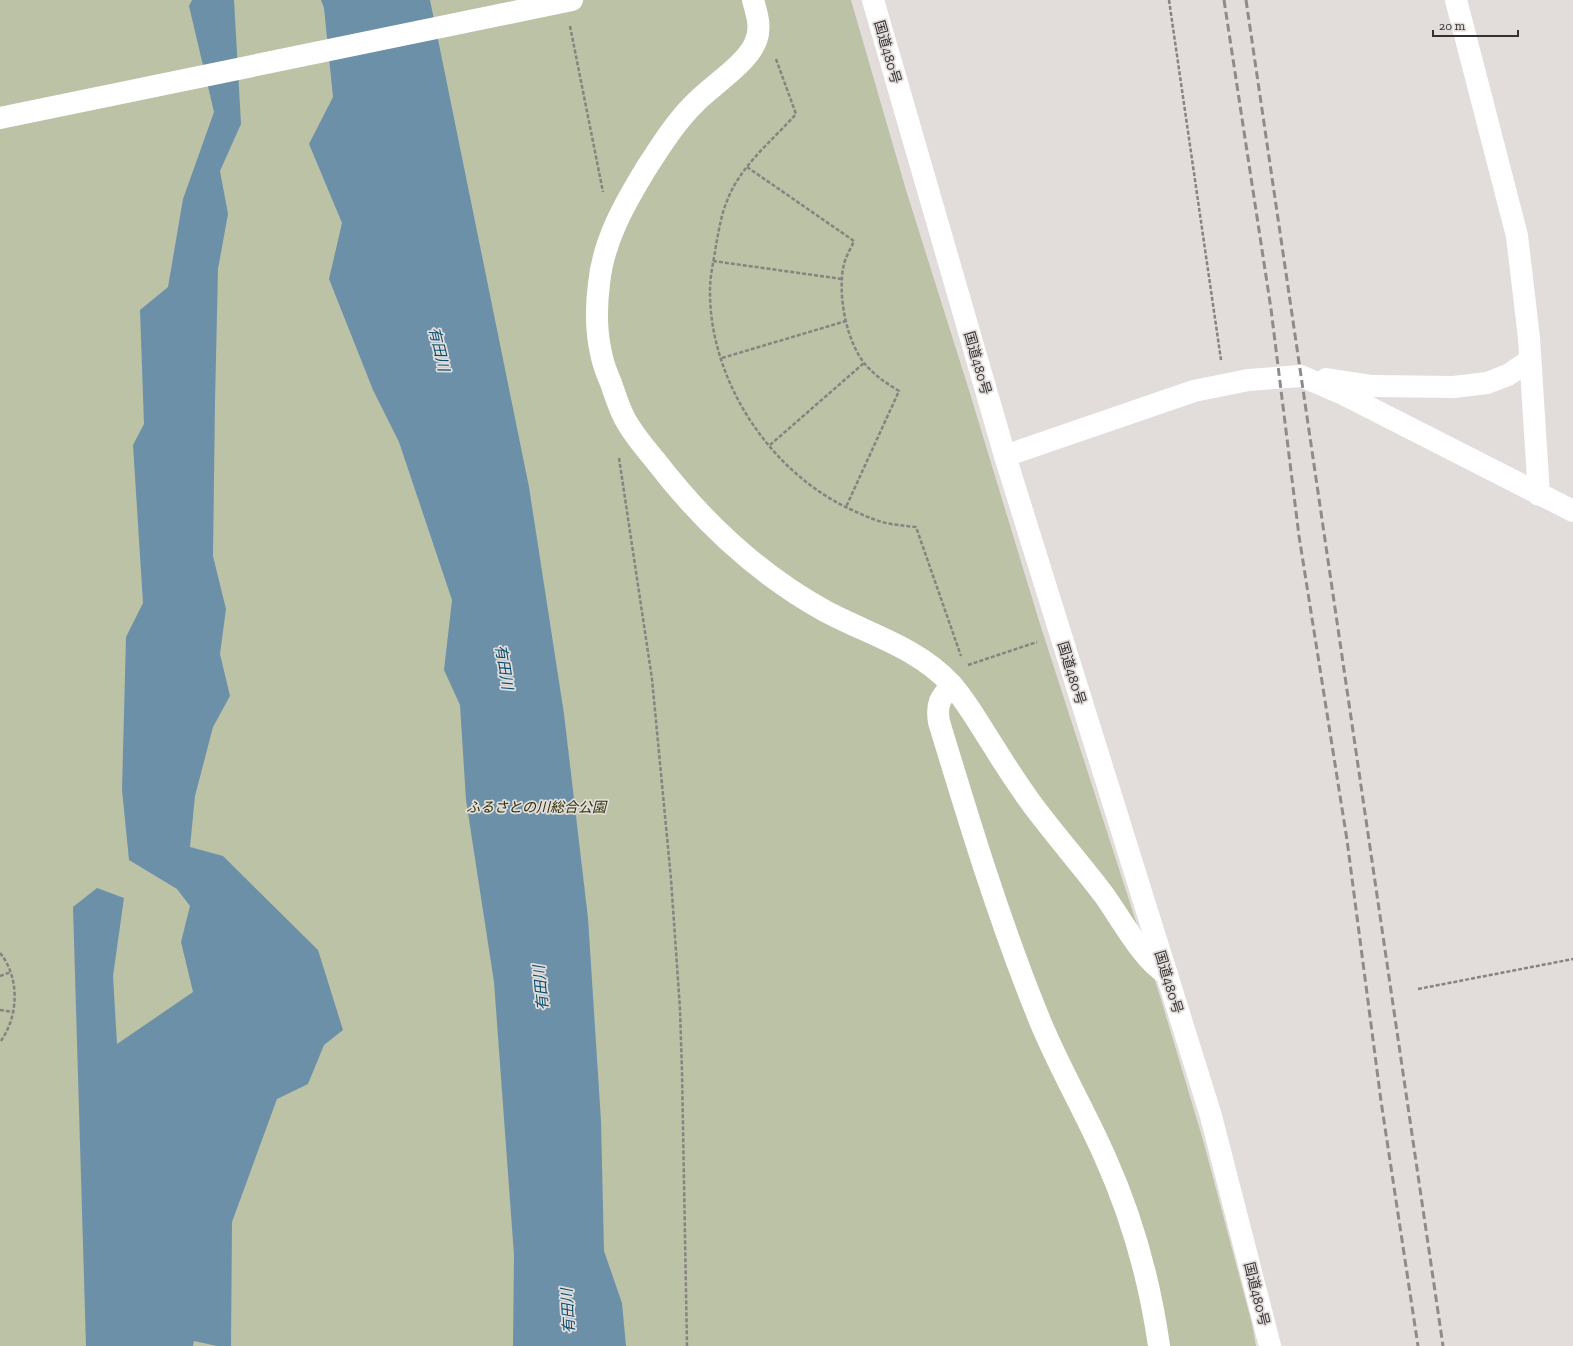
<svg xmlns="http://www.w3.org/2000/svg" width="1573" height="1346" viewBox="0 0 1573 1346" font-family="'Zilla Slab','Noto Sans JP',serif">
<style>
.green{fill:#bcc2a6}
.water{fill:#6c90a8}
.lines{fill:none;stroke-linecap:round;stroke-linejoin:round}
.path{stroke:#868381;stroke-width:2.5;stroke-dasharray:4 2;stroke-linecap:butt}
.minor{stroke:#fff;stroke-width:22}
.highway{stroke:#fff;stroke-width:22}
.rail{stroke:#8f8b8a;stroke-width:3;stroke-dasharray:8 4;stroke-linecap:butt}
.labels{text-anchor:middle;stroke-width:3.5;stroke-linejoin:round;paint-order:stroke}
.street-label{font-size:14px;fill:#343231;stroke:#e2dddb}
.park-label{font-size:14px;font-style:italic;fill:#2b3001;stroke:#e2dddb}
.water-label{font-size:15px;font-style:italic;fill:#0a4f70;stroke:#e2dddb}
</style>
<rect width="100%" height="100%" fill="#e2dddb"/>
<polygon class="green" points="0,0 851,0 906,190 968,387 1039,621 1160,996 1203,1140 1252,1324 1256,1346 0,1346"/>
<g class="water">
<polygon points="192,0 234,0 241,124 220,171 228,214 218,269 215,402 213,556 226,609 220,654 230,696 213,727 195,796 190,847 223,856 318,950 343,1030 324,1045 308,1084 277,1099 232,1222 231,1346 217,1346 194,1341 193,1346 86,1346 73,907 97,888 124,898 113,976 117,1044 193,992 181,942 190,906 177,889 129,860 122,790 126,637 143,603 133,445 144,424 140,310 168,287 183,199 214,112 189,6"/>
<polygon points="321,0 430,0 529,487 564,714 588,918 601,1121 604,1251 622,1303 626,1346 513,1346 514,1255 494,982 466,800 460,705 444,670 452,600 399,442 373,390 329,279 342,223 309,144 333,97 324,8"/>
</g>
<g class="lines">
<g class="path">
<polyline points="1169,0 1221,360"/>
<polyline points="570,26 603,192"/>
<path d="M776 59 796 114C772 141 740 166 727 201 721 215 719 230 716 245 714 260 710 275 710 290 709 380 770 473 852 510 863 515 874 520 886 523 896 525 906 526 916 527L961 656"/>
<path d="M747 167 854 241C851 248 846 256 844 264 837 293 846 341 865 364 874 375 886 383 899 391L846 507"/>
<polyline points="713,261 842,279"/>
<polyline points="722,358 846,321"/>
<polyline points="770,445 864,363"/>
<polyline points="619,458 652,679 671,879 680,1009 682,1072 687,1346"/>
<polyline points="968,665 1037,642"/>
<path d="M0 953C20 977 19 1017 0 1042"/>
<polyline points="0,976 11,972"/>
<polyline points="1418,989 1573,959"/>
<polyline points="0,1010 13,1012"/>
</g>
<g class="minor">
<path d="M753 0C757 14 762 29 755 43 747 63 713 85 697 101 677 120 662 144 647 167 625 203 603 241 599 284 596 307 596 331 601 353 603 364 607 374 611 383 615 395 619 408 625 419 633 434 644 447 655 460 701 520 758 574 825 611 868 634 917 647 951 684 968 703 980 726 994 747 1005 765 1017 783 1029 800 1053 833 1080 863 1104 895 1120 917 1144 962 1167 974"/>
<polyline points="1456,0 1517,236 1529,338 1539,495"/>
<polyline points="0,118 572,0"/>
<polyline points="1326,379 1372,386 1454,387 1487,383 1508,375 1530,360"/>
<polyline points="1005,456 1194,391 1248,380 1301,376 1343,394 1573,511"/>
<path d="M952 685C940 698 936 704 939 722 969 821 999 920 1038 1016 1057 1064 1084 1109 1105 1157 1132 1217 1150 1282 1159 1346"/>
</g>
<polyline class="highway" points="873,0 1005,456 1211,1116 1270,1346"/>
<g class="rail">
<polyline points="1224,0 1271,309 1299,536 1347,840 1381,1101 1418,1346"/>
<polyline points="1246,0 1443,1346"/>
</g>
</g>
<g class="labels">
<g class="street-label">
<text transform="translate(888 52) rotate(74)" y="5">国道480号</text>
<text transform="translate(978 363) rotate(74)" y="5">国道480号</text>
<text transform="translate(1072 673) rotate(73)" y="5">国道480号</text>
<text transform="translate(1169 982) rotate(73)" y="5">国道480号</text>
<text transform="translate(1257 1294) rotate(76)" y="5">国道480号</text>
</g>
<g class="park-label">
<text x="536" y="812">ふるさとの川総合公園</text>
</g>
<g class="water-label">
<text transform="translate(439 349) rotate(77)" y="5">有田川</text>
<text transform="translate(504 667) rotate(81)" y="5">有田川</text>
<text transform="translate(541 988) rotate(-95)" y="5">有田川</text>
<text transform="translate(568 1311) rotate(-93)" y="5">有田川</text>
</g>
</g>
<path d="M1433 30v6h85v-6" fill="none" stroke="#343231" stroke-width="2"/>
<text x="1439" y="30" font-size="12" fill="#343231" stroke="#e2dddb" stroke-width="3" paint-order="stroke">20 m</text>
</svg>
